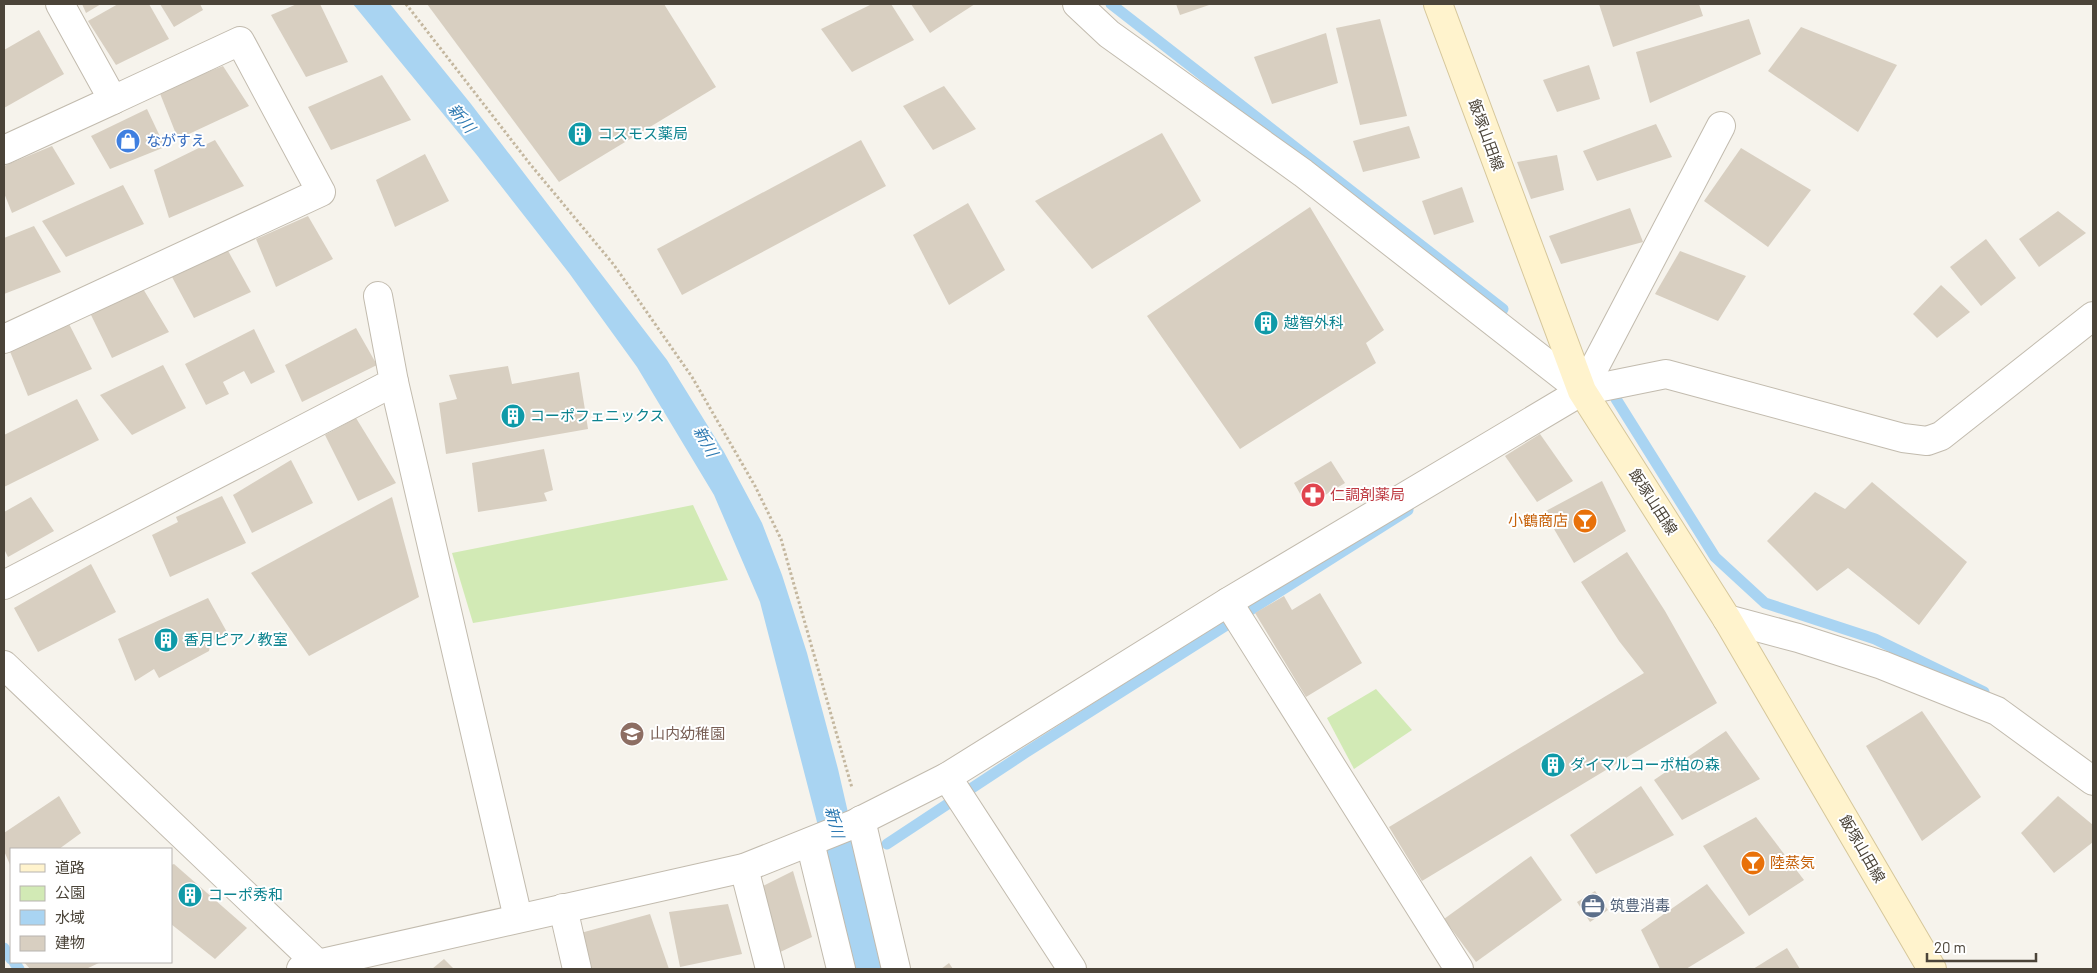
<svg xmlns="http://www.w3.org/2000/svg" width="2097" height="973" viewBox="0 0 2097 973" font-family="Barlow,'Noto Sans JP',sans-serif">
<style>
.green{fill:#d2eab5}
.water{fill:#a9d4f2}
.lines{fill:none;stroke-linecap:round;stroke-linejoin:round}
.stream{stroke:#a9d4f2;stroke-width:11}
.building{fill:#d8cfc1}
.minor-casing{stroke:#c2bbae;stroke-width:30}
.tertiary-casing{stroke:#c2bbae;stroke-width:30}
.secondary-casing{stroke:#d6c79b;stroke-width:30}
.path{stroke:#c4b79f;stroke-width:3;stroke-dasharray:2.5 2.5;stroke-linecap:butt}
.minor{stroke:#fff;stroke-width:28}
.tertiary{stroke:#fff;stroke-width:28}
.secondary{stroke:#fff3cd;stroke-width:28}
.labels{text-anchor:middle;stroke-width:4;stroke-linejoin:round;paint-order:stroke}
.culture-label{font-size:15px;fill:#0d838f;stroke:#fff;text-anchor:start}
.street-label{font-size:15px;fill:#4b4439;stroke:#fff}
.shop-label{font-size:15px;fill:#366cbe;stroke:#fff;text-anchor:start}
.health-label{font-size:15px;fill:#be3a42;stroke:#fff;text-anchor:start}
.food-label{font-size:15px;fill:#c56008;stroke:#fff;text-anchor:end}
.education-label{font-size:15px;fill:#785e54;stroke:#fff;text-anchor:start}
.service-label{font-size:15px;fill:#4e5e75;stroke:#fff;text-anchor:start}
.water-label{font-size:16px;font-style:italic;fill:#2e7ab2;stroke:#fff}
</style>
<rect width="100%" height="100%" fill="#f6f3ec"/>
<g class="green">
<polygon points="693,505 728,580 473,623 452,553"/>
<polygon points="1376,689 1412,730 1354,769 1327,718"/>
</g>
<polygon class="water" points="353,4 390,4 471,104 667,360 724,452 762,523 782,575 807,653 838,769 884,969 852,969 816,818 760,602 714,495 637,367 569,273 476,154"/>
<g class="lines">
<g class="stream">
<polyline points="1111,4 1503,309"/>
<polyline points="1616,399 1715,557 1765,603 1875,639 1984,692"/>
<polyline points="887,844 1025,753 1408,510"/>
<polyline points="4,948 11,959"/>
<polyline points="14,962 19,969"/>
</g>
</g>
<g class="building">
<polygon points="82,4 101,4 86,13"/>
<polygon points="118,4 149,4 169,39 116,65 88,21"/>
<polygon points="160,4 200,4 203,10 174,27"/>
<polygon points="297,4 320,4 348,62 306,77 271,15"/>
<polygon points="427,4 664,4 716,87 559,182"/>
<polygon points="872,4 891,4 914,40 852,72 821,29"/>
<polygon points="911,4 975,4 930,33"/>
<polygon points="1176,4 1212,4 1180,15"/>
<polygon points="1599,4 1699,4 1703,16 1613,47"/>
<polygon points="1380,19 1407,116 1360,125 1336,28"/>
<polygon points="1749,19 1761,54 1650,103 1636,52"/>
<polygon points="1801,27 1897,65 1858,132 1768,71"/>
<polygon points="39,30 64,74 4,108 4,50"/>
<polygon points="1326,33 1338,83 1272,104 1254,57"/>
<polygon points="1589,65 1600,99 1557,112 1543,80"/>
<polygon points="223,66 249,106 178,139 159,91"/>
<polygon points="382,75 411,120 331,150 308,107"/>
<polygon points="944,86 976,129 933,150 903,106"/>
<polygon points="147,109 165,147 110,169 91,136"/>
<polygon points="1656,124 1672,157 1597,181 1583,151"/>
<polygon points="1409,126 1420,158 1363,172 1353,141"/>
<polygon points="1162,133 1201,201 1092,269 1035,201"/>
<polygon points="215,140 244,186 169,218 154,170"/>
<polygon points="861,140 886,186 682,295 657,249"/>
<polygon points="52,146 75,184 12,213 4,193 4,166"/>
<polygon points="1741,148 1811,190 1768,247 1704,201"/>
<polygon points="425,154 449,201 395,227 376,180"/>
<polygon points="1557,155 1564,190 1531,199 1517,162"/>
<polygon points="123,185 144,224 66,257 42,221"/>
<polygon points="1462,187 1474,222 1434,235 1422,201"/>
<polygon points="968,203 1005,270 949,305 913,235"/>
<polygon points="1310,207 1384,330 1366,343 1376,363 1240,449 1147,316"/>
<polygon points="1630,208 1643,242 1561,264 1549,236"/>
<polygon points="2058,211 2086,233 2039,267 2019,239"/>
<polygon points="308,216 333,259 276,287 256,239"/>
<polygon points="34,226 61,272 4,294 4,238"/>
<polygon points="1986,239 2016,278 1981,306 1950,267"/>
<polygon points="227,249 251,292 194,318 172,277"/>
<polygon points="1680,251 1746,276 1718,321 1655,294"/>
<polygon points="1941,285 1970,312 1937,338 1913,314"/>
<polygon points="142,287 169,332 112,358 91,315"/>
<polygon points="68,322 92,369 28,396 9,349"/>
<polygon points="356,328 377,365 302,402 285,365"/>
<polygon points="254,329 275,372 251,384 244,371 223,382 229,394 206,405 185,364"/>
<polygon points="163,365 186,408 132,435 100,395"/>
<polygon points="508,366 512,384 579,372 588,429 446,454 439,403 457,399 449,375"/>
<polygon points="77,399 99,440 4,487 4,435"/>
<polygon points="356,418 396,483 358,501 325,435"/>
<polygon points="1540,434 1573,481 1537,502 1505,456"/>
<polygon points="544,449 553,490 544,493 547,501 478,512 472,463"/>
<polygon points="291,460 313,503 252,533 233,495"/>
<polygon points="1331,461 1345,483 1307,506 1294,483"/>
<polygon points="1602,481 1626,531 1574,563 1544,512"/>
<polygon points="1872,482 1967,562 1919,625 1848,568 1817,591 1767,541 1815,492 1845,509"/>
<polygon points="222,496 246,543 170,577 152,535 178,522 176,517"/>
<polygon points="31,497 54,531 8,557 4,549 4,512"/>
<polygon points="392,497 419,597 309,656 251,573"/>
<polygon points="1627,552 1665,611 1717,703 1422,881 1389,827 1644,673 1619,641 1581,582"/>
<polygon points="91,564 116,612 38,652 14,608"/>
<polygon points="1320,593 1362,663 1306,697 1255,613 1284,596 1292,610"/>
<polygon points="208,598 228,634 211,641 209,651 159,678 154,669 135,681 118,639"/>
<polygon points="1922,711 1981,797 1922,841 1866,746"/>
<polygon points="1726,731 1760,779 1682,820 1654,780"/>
<polygon points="1641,786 1674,835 1596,874 1570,835"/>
<polygon points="59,796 81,833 59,849 11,849 11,867 4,851 4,833"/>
<polygon points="2058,796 2093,825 2093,842 2054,873 2021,833"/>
<polygon points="1756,817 1804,880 1749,916 1703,846"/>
<polygon points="1531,856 1562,900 1476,962 1444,919"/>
<polygon points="174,864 247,928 215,959 171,924 171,865"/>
<polygon points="793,871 812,937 776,954 761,887"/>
<polygon points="1707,884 1745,933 1686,969 1660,969 1641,930"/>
<polygon points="1595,891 1608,910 1590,922 1577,902"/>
<polygon points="728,904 742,954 680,967 669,912"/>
<polygon points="650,914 669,969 586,969 577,934"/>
<polygon points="1787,948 1800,969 1753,969"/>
<polygon points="444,959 454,969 432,969"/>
<polygon points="24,962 101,962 86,969 30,969"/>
<polygon points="949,963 953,969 941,969"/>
</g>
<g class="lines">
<defs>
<g id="minor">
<polyline points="1077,4 1109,34 1303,173 1582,391 1666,374 1903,438 1927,441 1941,436 2093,316"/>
<polyline points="4,150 113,100"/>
<polyline points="4,339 321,192 240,41 113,100 60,4"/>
<polyline points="394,382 518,918"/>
<polyline points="1582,391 1721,126"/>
<polyline points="4,585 394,382 378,296"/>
<polyline points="1228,602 1459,969"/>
<polyline points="1727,619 1798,638 1882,665 1997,711 2093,781"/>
<polyline points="4,665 323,969"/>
<polyline points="947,777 1072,969"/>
<polyline points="861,820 896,969"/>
<polyline points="810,842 841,969"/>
<polyline points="744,868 770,969"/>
<polyline points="563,908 577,969"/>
</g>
<polyline id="tertiary" points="301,969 318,964 744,868 854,824 947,777 1228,602 1582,391"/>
<polyline id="secondary" points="1438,4 1582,391 1727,619 1932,969"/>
</defs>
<use href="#minor" class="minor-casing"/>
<use href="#tertiary" class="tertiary-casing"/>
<use href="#secondary" class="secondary-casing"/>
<polyline class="path" points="406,4 530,164 614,265 692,377 755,486 781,539 852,788"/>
<use href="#minor" class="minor"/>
<use href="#tertiary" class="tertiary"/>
<use href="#secondary" class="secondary"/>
</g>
<defs>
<symbol id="building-disc" viewBox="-11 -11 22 22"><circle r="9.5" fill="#0f9aa8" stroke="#fff"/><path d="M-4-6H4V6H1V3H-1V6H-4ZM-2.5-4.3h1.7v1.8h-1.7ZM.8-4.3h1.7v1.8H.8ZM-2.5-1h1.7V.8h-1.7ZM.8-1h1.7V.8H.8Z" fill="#fff"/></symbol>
<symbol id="shop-disc" viewBox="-11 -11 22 22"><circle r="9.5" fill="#3f7fe0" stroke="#fff"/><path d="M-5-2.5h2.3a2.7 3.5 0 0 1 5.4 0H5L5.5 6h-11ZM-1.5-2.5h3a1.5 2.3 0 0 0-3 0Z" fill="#fff"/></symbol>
<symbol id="pharmacy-disc" viewBox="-11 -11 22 22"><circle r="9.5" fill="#e0444e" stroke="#fff"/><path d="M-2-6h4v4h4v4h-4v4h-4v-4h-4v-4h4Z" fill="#fff"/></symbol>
<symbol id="bar-disc" viewBox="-11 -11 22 22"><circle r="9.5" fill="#e8710a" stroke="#fff"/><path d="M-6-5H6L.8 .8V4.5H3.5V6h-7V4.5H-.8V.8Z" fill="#fff"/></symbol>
<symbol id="school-disc" viewBox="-11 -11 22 22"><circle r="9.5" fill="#8d6e63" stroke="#fff"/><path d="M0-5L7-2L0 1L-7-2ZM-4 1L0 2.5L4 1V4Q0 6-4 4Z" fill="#fff"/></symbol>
<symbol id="office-disc" viewBox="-11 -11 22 22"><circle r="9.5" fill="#5c6f8a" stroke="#fff"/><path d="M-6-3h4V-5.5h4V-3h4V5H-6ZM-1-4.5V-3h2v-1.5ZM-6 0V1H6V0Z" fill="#fff"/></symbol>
</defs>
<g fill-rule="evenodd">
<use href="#building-disc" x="566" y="120" width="28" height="28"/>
<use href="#shop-disc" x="114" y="127" width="28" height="28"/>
<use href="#building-disc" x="1252" y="309" width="28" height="28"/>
<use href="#building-disc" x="499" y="402" width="28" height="28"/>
<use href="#pharmacy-disc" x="1299" y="481" width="28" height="28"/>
<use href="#bar-disc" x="1571" y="507" width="28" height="28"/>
<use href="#building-disc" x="152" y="626" width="28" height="28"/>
<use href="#school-disc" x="618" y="720" width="28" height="28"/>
<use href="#building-disc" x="1539" y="751" width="28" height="28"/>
<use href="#bar-disc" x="1739" y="849" width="28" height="28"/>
<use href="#building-disc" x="176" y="881" width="28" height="28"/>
<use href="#office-disc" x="1579" y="892" width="28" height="28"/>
</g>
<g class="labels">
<g class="culture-label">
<text x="598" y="139">コスモス薬局</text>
<text x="1284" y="328">越智外科</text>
<text x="530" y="421">コーポフェニックス</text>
<text x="184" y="645">香月ピアノ教室</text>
<text x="1570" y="770">ダイマルコーポ柏の森</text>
<text x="208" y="900">コーポ秀和</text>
</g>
<g class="street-label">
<text transform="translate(1486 135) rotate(70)" y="5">飯塚山田線</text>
<text transform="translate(1653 502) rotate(57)" y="5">飯塚山田線</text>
<text transform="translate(1862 849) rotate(60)" y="5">飯塚山田線</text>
</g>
<g class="shop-label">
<text x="146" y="146">ながすえ</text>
</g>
<g class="health-label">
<text x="1330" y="500">仁調剤薬局</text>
</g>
<g class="food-label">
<text x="1568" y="526">小鶴商店</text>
<text x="1770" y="868" text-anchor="start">陸蒸気</text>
</g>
<g class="education-label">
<text x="650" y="739">山内幼稚園</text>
</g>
<g class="service-label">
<text x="1610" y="911">筑豊消毒</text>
</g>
<g class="water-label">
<text transform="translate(462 118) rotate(51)" y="6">新川</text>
<text transform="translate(706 441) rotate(61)" y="6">新川</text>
<text transform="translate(835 822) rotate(76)" y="6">新川</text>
</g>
</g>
<rect width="2097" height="973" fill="none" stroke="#4b4439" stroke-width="10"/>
<rect x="10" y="848" width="162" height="115" fill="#ffffff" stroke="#b7b4b0"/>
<rect x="20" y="864" width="25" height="8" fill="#fff3cd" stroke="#b7b4b0"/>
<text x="55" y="873" font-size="15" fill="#4b4439">道路</text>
<rect x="20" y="886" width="25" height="15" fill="#d2eab5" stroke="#b7b4b0"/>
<text x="55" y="898" font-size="15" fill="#4b4439">公園</text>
<rect x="20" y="910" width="25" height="15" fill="#a9d4f2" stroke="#b7b4b0"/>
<text x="55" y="923" font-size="15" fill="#4b4439">水域</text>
<rect x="20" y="936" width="25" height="15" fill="#d8cfc1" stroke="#b7b4b0"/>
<text x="55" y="948" font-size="15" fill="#4b4439">建物</text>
<path d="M1927 953v8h109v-8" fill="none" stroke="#4b4439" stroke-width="2.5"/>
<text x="1934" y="953" font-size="15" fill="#4b4439" stroke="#ffffff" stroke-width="4" paint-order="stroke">20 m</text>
</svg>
